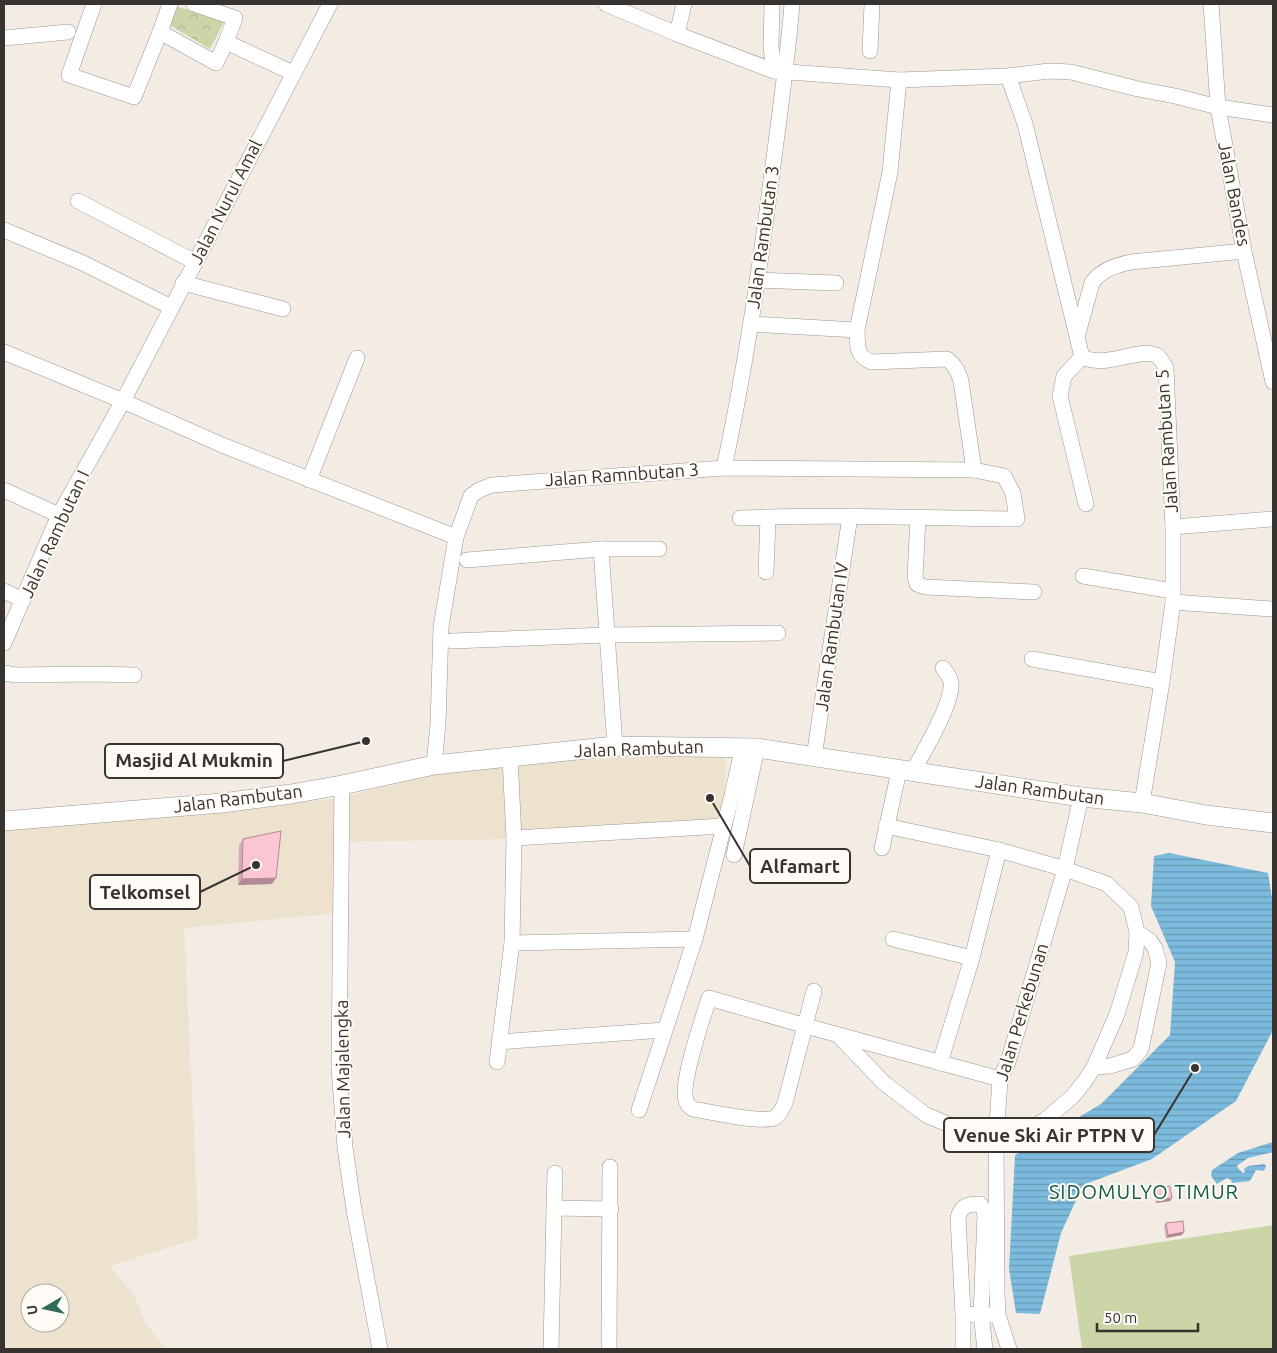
<svg xmlns="http://www.w3.org/2000/svg" width="1277" height="1353" viewBox="0 0 1277 1353" font-family="Ubuntu,sans-serif">
<style>
.commercial{fill:#ede2ce;fill-rule:evenodd}
.park{fill:url(#park-crowns)}
.garden{fill:#cbd5a8}
.water{fill:url(#water-rules)}
.lines{fill:none;stroke-linecap:round;stroke-linejoin:round}
.minor-casing{stroke:#9d9690;stroke-width:16}
.major-casing{stroke:#9d9690;stroke-width:20}
.minor{stroke:#fff;stroke-width:15}
.major{stroke:#fff;stroke-width:19}
.wall{fill:#d9aab7}
.shaded-wall{fill:#b08b95}
.building{fill:#fcc6d5;stroke:#b08b95}
.labels{text-anchor:middle;stroke-width:4;stroke-linejoin:round;paint-order:stroke}
.street-label{font-size:18px;fill:#363331;stroke:#fefaf6}
.quarter-label{font-size:20px;letter-spacing:1px;fill:#105c46;stroke:#fefaf6}
.leader{fill:none;stroke:#363331;stroke-width:2}
.callout-dot{fill:#363331;stroke:#fefaf6;stroke-width:2}
.callout{fill:#fefaf6;stroke:#363331;stroke-width:2}
.callout-label{font-size:19px;text-anchor:middle;font-weight:bold;fill:#363331}
</style>
<defs>
<pattern id="park-crowns" width="20" height="18" patternUnits="userSpaceOnUse" patternTransform="scale(1.25)"><rect width="20" height="18" fill="#cbd5a8"/><path d="M2 6a3 3 0 1 1 6 0M12 15a3 3 0 1 1 6 0" fill="none" stroke="#afb791"/></pattern>
<pattern id="water-rules" width="6" height="5" patternUnits="userSpaceOnUse" patternTransform="scale(1.25)"><rect width="6" height="5" fill="#7cbbdd"/><path d="M0 2.5h6" fill="none" stroke="#6699b4"/></pattern>
</defs>
<rect width="100%" height="100%" fill="#f3ece5"/>
<path class="commercial" d="M716 752 726 762 724 810 709 823 507 839 337 842V913L184 928 199 1238 110 1266 135 1297 145 1322 166 1349H4V829L156 818 334 799 432 775 607 755ZM30 1293H60V1323H30Z"/>
<polygon class="park" points="176,6 224,22 210,49 168,24"/>
<polygon class="garden" points="1273,1225 1273,1349 1082,1349 1069,1256"/>
<g class="water">
<polygon points="1169,853 1268,873 1273,905 1273,1030 1236,1101 1152,1159 1083,1185 1061,1233 1040,1314 1016,1313 1009,1269 1015,1155 1101,1104 1170,1035 1175,962 1151,906 1154,856"/>
<polygon points="1273,1142 1273,1152 1248,1158 1238,1165 1237,1167 1243,1173 1245,1172 1244,1169 1248,1166 1264,1164 1266,1166 1265,1169 1263,1171 1256,1170 1250,1181 1232,1183 1231,1180 1227,1178 1217,1184 1211,1176 1212,1170 1238,1153"/>
</g>
<g class="lines">
<defs>
<g id="minor">
<polyline points="94,4 69,75 134,97 160,32 216,63 226,42 235,18 194,4"/>
<polyline points="606,4 677,34 774,71 899,80 1008,76 1049,71 1071,72 1138,89 1175,96 1218,107 1273,115"/>
<polyline points="772,4 771,47 774,71"/>
<polyline points="1211,4 1218,107 1244,251 1273,382"/>
<polyline points="160,32 170,4"/>
<polyline points="677,34 684,4"/>
<polyline points="4,38 68,32"/>
<polyline points="226,42 293,73"/>
<polyline points="870,51 872,4"/>
<path d="M1008 76 1025 124 1082 357C1108 369 1139 347 1156 355 1161 358 1163 363 1166 368L1173 527V602L1162 682 1142 803"/>
<path d="M899 80 890 172 857 330C858 346 855 355 871 362L947 359C955 365 958 371 961 381L974 470"/>
<polyline points="78,201 195,262"/>
<polyline points="4,230 83,263 171,307"/>
<polyline points="757,280 836,283"/>
<polyline points="183,283 283,309"/>
<polyline points="751,324 857,330"/>
<path d="M1078 333 1092 283C1100 270 1117 265 1131 262L1244 251"/>
<polyline points="4,352 123,401 222,445 456,537"/>
<polyline points="1082,357 1064,376 1060,396 1086,504"/>
<path d="M724 468C744 375 758 282 770 188 778 126 787 66 792 4"/>
<polyline points="309,480 357,358"/>
<polyline points="4,490 59,515"/>
<polyline points="918,518 915,577 917,584 925,587 1034,592"/>
<polyline points="1173,527 1273,519"/>
<polyline points="601,549 659,549"/>
<polyline points="467,560 601,549 615,746"/>
<polyline points="766,572 768,517"/>
<polyline points="1083,576 1173,591"/>
<polyline points="4,591 23,600"/>
<polyline points="1173,602 1271,609"/>
<polyline points="452,641 607,635 778,633"/>
<polyline points="4,643 59,515 123,401 330,4"/>
<polyline points="1032,659 1162,682"/>
<polyline points="4,673 16,675 94,674 134,675"/>
<polyline points="814,757 850,516"/>
<path d="M434 765 438 724 441 627 456 537 471 496 479 490 492 485 724 468 974 470 1004 476 1013 493 1017 519C924 518 832 514 740 518"/>
<path d="M912 773C923 753 954 702 951 682 950 677 947 673 943 668"/>
<polyline points="342,785 339,1068 345,1147 354,1210 380,1349"/>
<polyline points="514,838 724,826"/>
<polyline points="882,848 899,771"/>
<polyline points="734,855 757,748"/>
<polyline points="893,939 972,958 999,850"/>
<polyline points="512,943 695,939"/>
<path d="M814 991 785 1103C782 1108 780 1115 774 1118 761 1123 709 1112 693 1109 690 1107 686 1103 686 1100 680 1083 703 1018 709 998L806 1026 1000 1079"/>
<polyline points="838,1035 884,1083 926,1115 974,1135 996,1140 1022,1133 1045,1120 1073,1096 1085,1081 1094,1067 1117,1014 1136,952 1137,932 1131,907 1107,884 1065,869 999,850 886,826"/>
<polyline points="499,1042 664,1030"/>
<polyline points="497,1062 512,943 514,838 510,758"/>
<polyline points="940,1063 972,958"/>
<polyline points="1094,1067 1110,1066 1133,1059 1141,1049 1159,963 1155,948 1150,941 1137,932"/>
<polyline points="639,1110 695,939 732,795 743,747"/>
<polyline points="554,1208 555,1173"/>
<polyline points="963,1314 963,1349"/>
<polyline points="551,1349 554,1208 611,1209"/>
<polyline points="609,1349 610,1167"/>
<path d="M985 1349 981 1314 985 1216 984 1210 980 1204C968 1204 962 1205 958 1217L963 1314 998 1315"/>
<polyline points="1009,1349 998,1315 997,1293 996,1140 1000,1079 1008,1062 1065,869 1081,797"/>
</g>
<polyline id="major" points="4,821 222,803 291,794 342,785 434,765 615,746 757,748 1081,797 1142,803 1206,815 1273,823"/>
</defs>
<use href="#minor" class="minor-casing"/>
<use href="#major" class="major-casing"/>
<use href="#minor" class="minor"/>
<use href="#major" class="major"/>
</g>
<g class="wall">
<polygon points="243,839 272,884 238,885 239,845"/>
<polygon points="1156,1188 1172,1198 1170,1201 1156,1203 1154,1191"/>
<polygon points="1166,1223 1182,1235 1166,1238 1164,1226"/>
</g>
<g class="shaded-wall">
<polygon points="276,878 272,884 238,885 242,879"/>
<polygon points="1172,1198 1170,1201 1156,1203 1158,1200"/>
<polygon points="1184,1232 1182,1235 1166,1238 1168,1235"/>
</g>
<g class="building">
<polygon points="281,831 276,878 242,879 243,839"/>
<polygon points="1170,1186 1172,1198 1158,1200 1156,1188"/>
<polygon points="1183,1221 1184,1232 1168,1235 1166,1223"/>
</g>
<g class="labels">
<g class="street-label">
<text transform="translate(1234 194) rotate(79)" y="6">Jalan Bandes</text>
<text transform="translate(226 202) rotate(-63)" y="6">Jalan Nurul Amal</text>
<text transform="translate(763 237) rotate(-82)" y="6">Jalan Rambutan 3</text>
<text transform="translate(1167 441) rotate(-94)" y="6">Jalan Rambutan 5</text>
<text transform="translate(622 475) rotate(-4)" y="6">Jalan Ramnbutan 3</text>
<text transform="translate(55 534) rotate(-65)" y="6">Jalan Rambutan I</text>
<text transform="translate(832 637) rotate(-82)" y="6">Jalan Rambutan IV</text>
<text transform="translate(639 749) rotate(-2)" y="6">Jalan Rambutan</text>
<text transform="translate(1040 790) rotate(8)" y="6">Jalan Rambutan</text>
<text transform="translate(238 799) rotate(-7)" y="6">Jalan Rambutan</text>
<text transform="translate(1022 1012) rotate(-73)" y="6">Jalan Perkebunan</text>
<text transform="translate(343 1069) rotate(-91)" y="6">Jalan Majalengka</text>
</g>
<g class="quarter-label">
<text x="1144" y="1199">SIDOMULYO TIMUR</text>
</g>
</g>
<path class="leader" d="M366 741L283 761M710 798L750 866M256 865L200 892M1195 1068L1154 1135"/>
<g class="callout-dot">
<circle cx="366" cy="741" r="5"/>
<circle cx="710" cy="798" r="5"/>
<circle cx="256" cy="865" r="5"/>
<circle cx="1195" cy="1068" r="5"/>
</g>
<g class="callout">
<rect x="105" y="744" width="178" height="34" rx="5"/>
<rect x="750" y="849" width="100" height="34" rx="5"/>
<rect x="90" y="875" width="110" height="34" rx="5"/>
<rect x="944" y="1118" width="210" height="34" rx="5"/>
</g>
<g class="callout-label">
<text x="194" y="767">Masjid Al Mukmin</text>
<text x="800" y="873">Alfamart</text>
<text x="145" y="899">Telkomsel</text>
<text x="1049" y="1142">Venue Ski Air PTPN V</text>
</g>
<rect width="1277" height="1353" fill="none" stroke="#363331" stroke-width="10"/>
<g transform="translate(45 1308) rotate(261)"><circle r="24" fill="#fefaf6" stroke="#aeaaa7"/>
<path d="M0-4L9 19L0 12L-9 19Z" fill="#2f6c57"/>
<text y="-8" font-size="14" font-weight="bold" text-anchor="middle" fill="#363331">U</text>
</g>
<path d="M1097 1323v8h101v-8" fill="none" stroke="#363331" stroke-width="2.5"/>
<text x="1104" y="1323" font-size="15" fill="#363331" stroke="#fefaf6" stroke-width="4" paint-order="stroke">50 m</text>
</svg>
